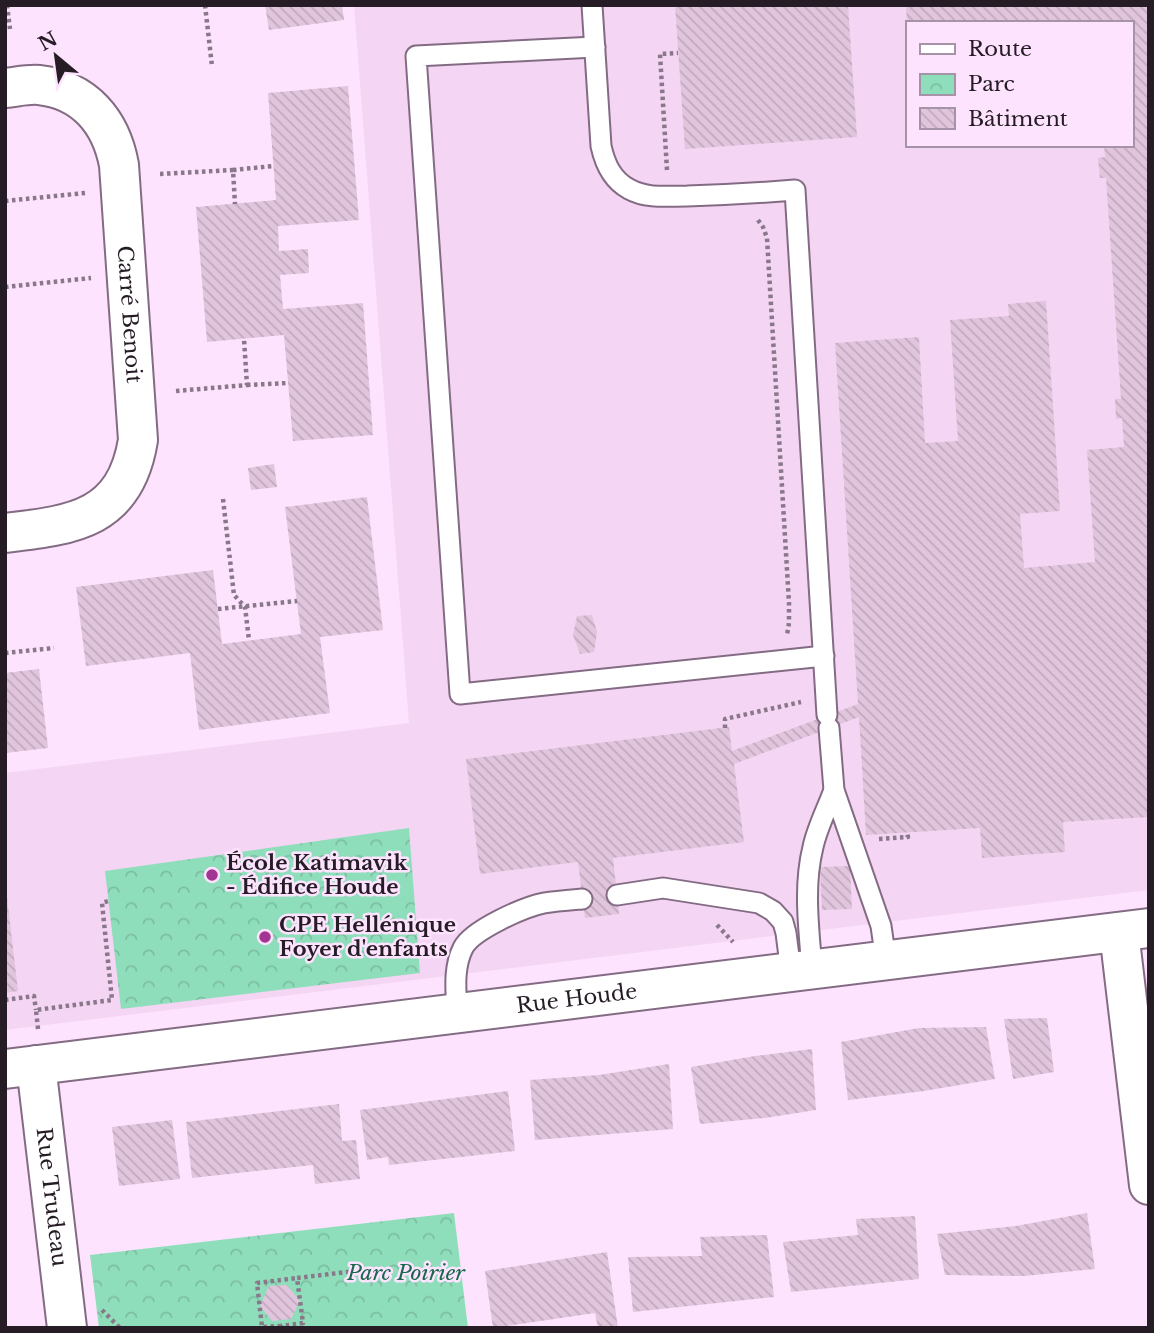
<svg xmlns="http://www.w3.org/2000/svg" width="1154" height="1333" viewBox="0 0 1154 1333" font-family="'Libre Baskerville',serif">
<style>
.built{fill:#f5d5f4;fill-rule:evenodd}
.park{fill:url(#park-crowns)}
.building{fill:url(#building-back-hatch)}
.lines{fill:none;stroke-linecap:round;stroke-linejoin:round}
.lane-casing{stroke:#836c83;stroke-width:23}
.street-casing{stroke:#836c83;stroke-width:42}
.path{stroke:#897889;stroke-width:4.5;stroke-dasharray:3.5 3.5;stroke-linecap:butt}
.lane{stroke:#fff;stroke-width:19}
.street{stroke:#fff;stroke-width:38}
.poi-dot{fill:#a23492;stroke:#fde3fd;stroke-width:2.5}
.labels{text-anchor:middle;stroke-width:5;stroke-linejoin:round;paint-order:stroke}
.street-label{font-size:21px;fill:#261c26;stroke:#fde3fd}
.poi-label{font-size:21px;font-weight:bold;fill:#261c26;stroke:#fde3fd;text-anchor:start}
.park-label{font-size:21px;font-style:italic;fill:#1a674b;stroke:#fde3fd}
</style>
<defs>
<pattern id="park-crowns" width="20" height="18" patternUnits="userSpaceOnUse" patternTransform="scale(1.75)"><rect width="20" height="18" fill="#8fdebb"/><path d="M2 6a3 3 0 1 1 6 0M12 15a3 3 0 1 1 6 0" fill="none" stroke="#7bbea1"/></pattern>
<pattern id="building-back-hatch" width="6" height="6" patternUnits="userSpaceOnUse" patternTransform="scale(1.75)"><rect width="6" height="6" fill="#e1c5dd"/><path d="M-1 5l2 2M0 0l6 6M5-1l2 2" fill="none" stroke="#c1a9be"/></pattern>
</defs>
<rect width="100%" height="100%" fill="#fde3fd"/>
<path class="built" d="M354 5H1149V890L5 1030V773L409 723ZM907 23H1131V145H907Z"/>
<g class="park">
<polygon points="409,828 420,973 121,1009 105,871"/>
<polygon points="454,1213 468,1328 99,1328 90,1255"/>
</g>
<g class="building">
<polygon points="265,5 342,5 344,20 269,30"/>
<polygon points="675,5 848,5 857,137 685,149"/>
<polygon points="906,5 1149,5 1149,817 1063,822 1065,852 982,858 980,828 866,835 859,717 734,764 744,842 613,858 619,914 585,918 578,862 480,874 466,759 729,727 732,751 858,704 835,343 919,337 925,443 958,441 950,320 1009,316 1008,304 1046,301 1060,511 1020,514 1024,568 1095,562 1087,450 1124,447 1122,418 1116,419 1115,399 1121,399 1106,178 1100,178 1098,158 1105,157 1104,145 1131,145 1131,23 907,23"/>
<polygon points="348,86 359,220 278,226 279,251 308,249 309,273 280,275 283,309 363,303 373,435 293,441 284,335 207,342 196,207 276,200 268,93"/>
<polygon points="274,464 277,487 251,490 248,468"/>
<polygon points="367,497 383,630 320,637 330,713 199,730 190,653 86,666 76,587 213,570 222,644 301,634 285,507"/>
<polygon points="592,615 597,632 594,652 580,654 573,635 577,616"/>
<polygon points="39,669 48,748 5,753 5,673"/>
<polygon points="850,866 852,909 822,910 820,867"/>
<polygon points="5,897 7,897 18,991 5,993"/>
<polygon points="1047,1018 1054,1072 1013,1079 1004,1019"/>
<polygon points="986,1027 995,1079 924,1091 848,1100 841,1042 919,1028"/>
<polygon points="812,1049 816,1110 765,1118 700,1124 691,1067 755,1056"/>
<polygon points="669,1064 673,1129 535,1140 530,1080 599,1075"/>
<polygon points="508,1091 515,1151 389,1165 388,1157 367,1160 360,1110"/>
<polygon points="339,1104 342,1141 356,1140 360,1179 315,1184 313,1165 192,1178 186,1122"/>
<polygon points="172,1120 180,1179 119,1186 112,1127"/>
<polygon points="1087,1213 1095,1269 1024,1276 945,1275 937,1234 1016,1226"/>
<polygon points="915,1216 919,1279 791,1292 783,1242 858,1235 856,1219"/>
<polygon points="767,1235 774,1297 633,1312 628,1257 702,1256 700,1237"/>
<polygon points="607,1252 618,1328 598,1328 595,1313 493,1328 485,1271"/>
<polygon points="287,1285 300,1301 291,1319 272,1321 260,1306 269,1286"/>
</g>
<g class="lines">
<defs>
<g id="lane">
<path d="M592 5 601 146C605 164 612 180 629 189 647 199 668 196 687 196 723 195 759 193 795 190L827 715"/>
<polyline points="595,47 416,56 460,694 824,656"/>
<polyline points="829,728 834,790 881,926 886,961"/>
<polyline points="617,895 663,888 759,903 773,911 783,922 786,933 791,972"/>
<path d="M812 969C809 929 803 887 813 847 817 828 827 809 834 790"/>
<path d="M457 1013C456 991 453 968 463 948 472 930 524 907 544 903 556 901 570 900 582 899"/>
</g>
<g id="street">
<path id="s1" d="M5 88C16 87 28 84 39 85 85 90 111 122 119 165L138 440C125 520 73 525 5 533"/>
<polyline points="1119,932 1149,1185"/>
<path id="s2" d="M36 1065 67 1328"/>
<path id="s3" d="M5 1069 1149 928"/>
</g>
</defs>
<use href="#lane" class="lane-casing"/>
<use href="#street" class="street-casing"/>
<g class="path">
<polyline points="7,5 10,29"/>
<polyline points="205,5 212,66"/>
<polyline points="233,170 273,166"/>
<polyline points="667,170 660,54 678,53"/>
<polyline points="160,174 233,170 235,204"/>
<polyline points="5,201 85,193"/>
<polyline points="758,220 763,227 767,238 789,603 789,623 787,635"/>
<polyline points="5,287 91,278"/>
<polyline points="247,385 288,383"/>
<polyline points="176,391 247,385 244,339"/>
<polyline points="223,499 234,595 245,607 249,640"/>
<polyline points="218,609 297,601"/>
<polyline points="5,653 54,648"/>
<polyline points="725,728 725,719 801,702"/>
<polyline points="879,839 908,837 907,832"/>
<polyline points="717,925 733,942"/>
<polyline points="5,1000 34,996 36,1010"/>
<polyline points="38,1029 36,1010 112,1000 102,903 108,901"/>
<polyline points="102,1310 120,1328"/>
<polyline points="281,1326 262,1327 257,1283 297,1278"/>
<polyline points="282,1328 281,1326 303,1323 297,1278 355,1271"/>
</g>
<use href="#lane" class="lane"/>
<use href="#street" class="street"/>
</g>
<g class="poi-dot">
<circle cx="212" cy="875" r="7"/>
<circle cx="265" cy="937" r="7"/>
</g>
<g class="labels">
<g class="street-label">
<text dy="7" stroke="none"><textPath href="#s1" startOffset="306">Carré Benoit</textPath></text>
<text dy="7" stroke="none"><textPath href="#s3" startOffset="576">Rue Houde</textPath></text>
<text dy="7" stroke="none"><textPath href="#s2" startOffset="133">Rue Trudeau</textPath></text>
</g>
<g class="poi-label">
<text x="226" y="870">École Katimavik<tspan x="226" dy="24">- Édifice Houde</tspan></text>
<text x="279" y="932">CPE Hellénique<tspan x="279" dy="24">Foyer d'enfants</tspan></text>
</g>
<g class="park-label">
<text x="406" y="1280">Parc Poirier</text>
</g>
</g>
<rect width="1154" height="1333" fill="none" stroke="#261c26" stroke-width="14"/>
<rect x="906" y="21" width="228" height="126" fill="#fde3fd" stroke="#a793a7" stroke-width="2"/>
<rect x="920" y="44" width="35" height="10" fill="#ffffff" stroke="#a793a7" stroke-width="2"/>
<text x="968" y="56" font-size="21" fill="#261c26">Route</text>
<rect x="920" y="74" width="35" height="21" fill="url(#park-crowns)" stroke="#a793a7" stroke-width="2"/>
<text x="968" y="91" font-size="21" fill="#261c26">Parc</text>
<rect x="920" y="108" width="35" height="21" fill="url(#building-back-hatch)" stroke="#a793a7" stroke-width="2"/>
<text x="968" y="126" font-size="21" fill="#261c26">Bâtiment</text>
<g transform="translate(56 56) rotate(331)" stroke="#fde3fd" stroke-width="5" paint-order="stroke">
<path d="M0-5L12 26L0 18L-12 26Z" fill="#261c26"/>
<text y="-10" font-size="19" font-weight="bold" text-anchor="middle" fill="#261c26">N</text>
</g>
</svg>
